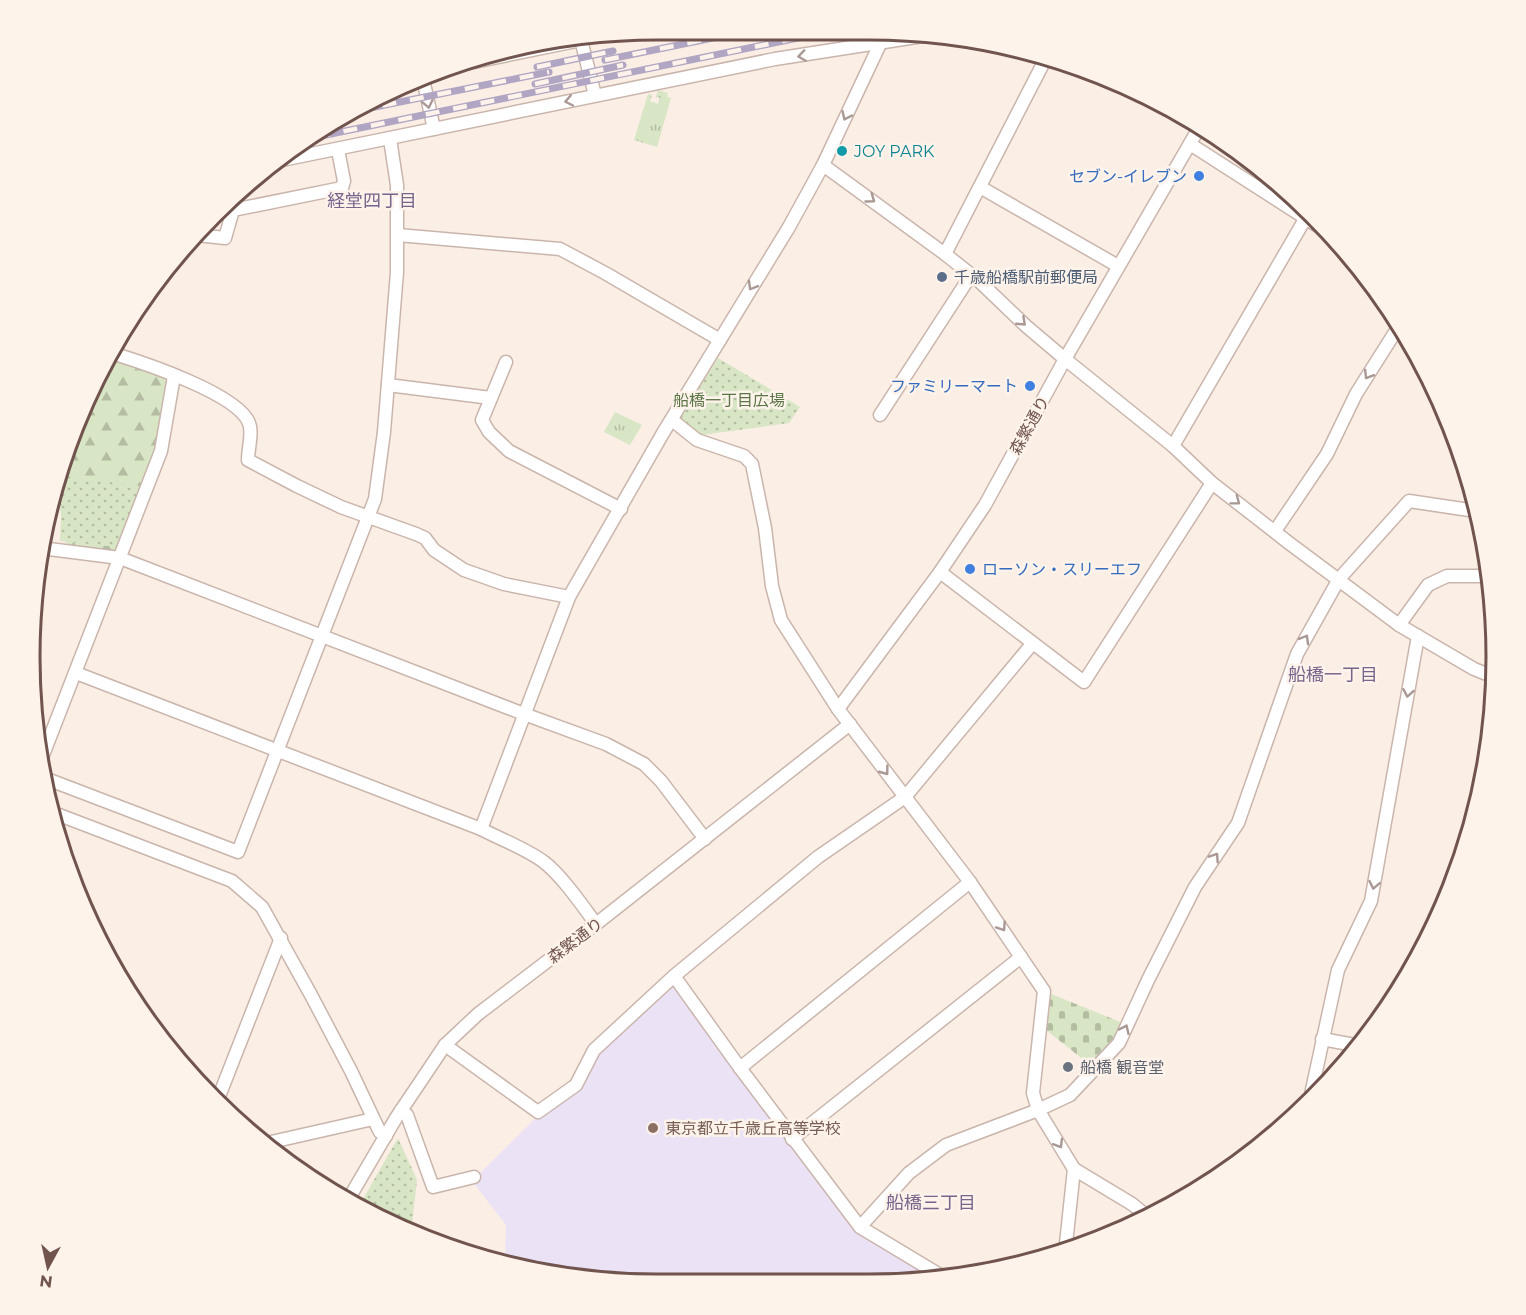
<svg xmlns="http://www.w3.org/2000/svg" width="1526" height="1315" viewBox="0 0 1526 1315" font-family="Montserrat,'Noto Sans JP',sans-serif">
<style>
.education{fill:#ebe2f6}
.grass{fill:url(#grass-tufts)}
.forest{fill:url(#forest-firs)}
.cemetery{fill:url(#cemetery-stones)}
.park{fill:url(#park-dots)}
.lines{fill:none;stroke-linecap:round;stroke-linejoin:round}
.street-casing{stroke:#cab5ac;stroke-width:15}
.street{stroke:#fff;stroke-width:12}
.rail-casing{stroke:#b0a5c2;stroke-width:7}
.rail{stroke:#fdf3eb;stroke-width:4.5;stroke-dasharray:14;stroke-linecap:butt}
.oneway{stroke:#a99894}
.culture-dot{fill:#0f9aa8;stroke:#fdf3eb;stroke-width:2}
.shop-dot{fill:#3f7fe0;stroke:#fdf3eb;stroke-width:2}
.service-dot{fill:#5c6f8a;stroke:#fdf3eb;stroke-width:2}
.worship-dot{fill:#6b7280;stroke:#fdf3eb;stroke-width:2}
.education-dot{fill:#8d6e63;stroke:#fdf3eb;stroke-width:2}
.labels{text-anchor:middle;stroke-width:5;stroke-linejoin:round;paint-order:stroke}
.culture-label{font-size:16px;fill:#0d838f;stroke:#fdf3eb;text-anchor:start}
.shop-label{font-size:16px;fill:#366cbe;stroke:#fdf3eb;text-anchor:end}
.service-label{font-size:16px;fill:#4e5e75;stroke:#fdf3eb;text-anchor:start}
.park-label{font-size:16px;fill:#5c7546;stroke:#fdf3eb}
.street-label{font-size:16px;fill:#70544d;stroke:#fdf3eb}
.worship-label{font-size:16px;fill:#5b616d;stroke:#fdf3eb;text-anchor:start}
.education-label{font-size:16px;fill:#785e54;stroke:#fdf3eb;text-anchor:start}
.neighbourhood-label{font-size:18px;fill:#79658c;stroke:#fdf3eb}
.rim{fill:none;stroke:#70544d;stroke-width:3}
</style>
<defs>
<pattern id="grass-tufts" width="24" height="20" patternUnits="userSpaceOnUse" patternTransform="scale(1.5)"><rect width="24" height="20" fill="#d8e6c5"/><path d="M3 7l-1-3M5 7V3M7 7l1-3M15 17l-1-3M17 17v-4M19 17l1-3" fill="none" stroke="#b4bda2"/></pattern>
<pattern id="forest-firs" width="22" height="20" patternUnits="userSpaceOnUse" patternTransform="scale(1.5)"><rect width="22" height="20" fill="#d8e6c5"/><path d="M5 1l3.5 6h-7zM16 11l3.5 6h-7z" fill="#b4bda2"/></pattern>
<pattern id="cemetery-stones" width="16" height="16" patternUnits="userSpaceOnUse" patternTransform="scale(1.5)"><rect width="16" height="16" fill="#d8e6c5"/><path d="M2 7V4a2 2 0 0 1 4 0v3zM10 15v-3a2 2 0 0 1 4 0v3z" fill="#b4bda2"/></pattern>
<pattern id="park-dots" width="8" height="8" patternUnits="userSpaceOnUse" patternTransform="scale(1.5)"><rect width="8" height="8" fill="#d8e6c5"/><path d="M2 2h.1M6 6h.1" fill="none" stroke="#b4bda2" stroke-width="1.8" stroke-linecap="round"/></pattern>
</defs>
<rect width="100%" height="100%" fill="#faeee5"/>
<polygon class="education" points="674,981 859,1229 927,1271 925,1281 910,1284 657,1285 535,1273 505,1264 506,1225 472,1181 540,1114 578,1087 596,1052"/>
<g class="grass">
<polygon points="658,90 668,93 667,97 671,98 657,147 634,140 648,94 652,95 650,101 658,104 660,98 656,97"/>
<polygon points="615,412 642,425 630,445 604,432"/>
</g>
<polygon class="forest" points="113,356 162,375 168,384 154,457 117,552 67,546 56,488 78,417"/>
<polygon class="cemetery" points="1051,994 1123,1023 1117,1036 1090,1065 1046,1030"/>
<g class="park">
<polygon points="718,358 800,407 789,423 701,435 680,418"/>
<polygon points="63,476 140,486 117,547 60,541"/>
<polygon points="398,1138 417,1180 411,1234 359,1206"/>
</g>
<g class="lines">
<defs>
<g id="street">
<polyline points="581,40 595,95"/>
<polyline points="459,65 576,41"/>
<polyline points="423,79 434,129"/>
<polyline points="1190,144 1327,232"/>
<polyline points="282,160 775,59 929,35"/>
<polyline points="823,165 945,254 979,281 1026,326 1065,359 1173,446 1212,483 1289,543 1399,625 1474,669 1494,677"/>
<polyline points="980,187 1118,266"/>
<polyline points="197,235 225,238 233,210 342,188 344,181 338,150"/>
<polyline points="398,235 560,249 605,273 720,340"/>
<polyline points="945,254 1046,58"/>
<path d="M115 354C144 363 238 394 249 423 253 432 248 449 248 460L297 486 341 507 416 534 425 538 434 550 464 570 504 584 569 597"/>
<polyline points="506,362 482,420 489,432 509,451 621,509"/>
<polyline points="388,385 491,398"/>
<polyline points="880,415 971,275"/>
<polyline points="672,420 697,440 744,456 752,464 765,528 772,586 781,620 838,709 970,882 1044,991 1033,1093 1038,1110 1074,1169 1132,1204 1148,1217"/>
<polyline points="1173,446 1308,214"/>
<polyline points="1275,531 1327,454 1356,394 1399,326"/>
<polyline points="41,548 120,558 524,714 606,744 644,764 661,781 705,839"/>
<polyline points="940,572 1084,682 1212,483"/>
<polyline points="1399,625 1428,585 1447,576 1491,576"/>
<path d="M76 673 481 829C502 840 525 848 544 862 562 876 582 905 596 924"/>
<polyline points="838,709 940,572 985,505 1065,359 1199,128"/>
<polyline points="43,755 161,451 174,376"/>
<polyline points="47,779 238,852 375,499 384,432 397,272 397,185 390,139"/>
<polyline points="54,813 232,881 262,907 311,995 351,1071 377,1126 380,1132 386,1136"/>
<polyline points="481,829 569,597 663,433 789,227 823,165 880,44 881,34"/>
<polyline points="674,976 740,1068 860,1227 943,1277"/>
<polyline points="1322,1039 1360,1046"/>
<polyline points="445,1045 538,1112 576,1085 594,1050 674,976 818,857 905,797 1032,644"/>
<polyline points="740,1068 970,882"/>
<polyline points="218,1099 281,938"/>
<polyline points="1310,1099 1338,970 1371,901 1418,636"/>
<polyline points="401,1110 407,1115 433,1187 474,1177"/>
<polyline points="792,1139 1021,957"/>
<polyline points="267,1143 373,1119"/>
<polyline points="348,1200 396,1118 445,1045 478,1014 596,924 850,724"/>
<polyline points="860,1227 909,1173 946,1145 1038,1110 1070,1095 1119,1043 1148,980 1195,887 1238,823 1297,654 1339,579 1409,501 1476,511"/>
<polyline points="1065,1253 1074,1169"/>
</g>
</defs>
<use href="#street" class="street-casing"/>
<use href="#street" class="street"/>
<defs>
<g id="rail">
<polyline points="605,60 742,32"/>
<polyline points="537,67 613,51"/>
<polyline points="535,84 623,65"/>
<polyline points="355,111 549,72"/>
<polyline points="316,137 822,33"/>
</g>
</defs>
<use href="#rail" class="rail-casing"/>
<use href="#rail" class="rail"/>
</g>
<defs><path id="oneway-chevron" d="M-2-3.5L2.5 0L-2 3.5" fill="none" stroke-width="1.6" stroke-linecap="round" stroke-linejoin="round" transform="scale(1.5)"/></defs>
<g class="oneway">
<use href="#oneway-chevron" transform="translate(802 56) rotate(172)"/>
<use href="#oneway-chevron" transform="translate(569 101) rotate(168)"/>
<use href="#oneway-chevron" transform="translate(428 104) rotate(78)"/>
<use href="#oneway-chevron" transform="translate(846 116) rotate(115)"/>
<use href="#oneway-chevron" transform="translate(871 199) rotate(36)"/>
<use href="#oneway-chevron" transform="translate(752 286) rotate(120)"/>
<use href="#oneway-chevron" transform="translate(1022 322) rotate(43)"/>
<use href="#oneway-chevron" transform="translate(1368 375) rotate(122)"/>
<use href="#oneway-chevron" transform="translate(1236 501) rotate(37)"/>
<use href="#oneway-chevron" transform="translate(1305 639) rotate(-60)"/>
<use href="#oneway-chevron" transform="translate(1408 693) rotate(100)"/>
<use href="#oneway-chevron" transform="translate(885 771) rotate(53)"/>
<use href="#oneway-chevron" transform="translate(1215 857) rotate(-56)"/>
<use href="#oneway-chevron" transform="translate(1374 885) rotate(101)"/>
<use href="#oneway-chevron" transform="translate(1002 927) rotate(56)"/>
<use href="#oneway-chevron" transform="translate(1125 1029) rotate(-65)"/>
<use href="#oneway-chevron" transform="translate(1059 1144) rotate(59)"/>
</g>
<circle class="culture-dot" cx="842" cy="151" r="6"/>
<g class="shop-dot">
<circle cx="1199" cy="176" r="6"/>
<circle cx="1030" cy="386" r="6"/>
<circle cx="970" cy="569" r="6"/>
</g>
<circle class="service-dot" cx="942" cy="277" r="6"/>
<circle class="worship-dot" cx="1068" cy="1067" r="6"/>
<circle class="education-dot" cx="653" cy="1128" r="6"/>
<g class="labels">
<g class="culture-label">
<text x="854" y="157">JOY PARK</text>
</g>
<g class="shop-label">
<text x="1187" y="182">セブン-イレブン</text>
<text x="1018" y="392">ファミリーマート</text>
<text x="982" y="575" text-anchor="start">ローソン・スリーエフ</text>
</g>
<g class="service-label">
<text x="954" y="283">千歳船橋駅前郵便局</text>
</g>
<g class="park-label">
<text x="729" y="406">船橋一丁目広場</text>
</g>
<g class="street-label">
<text transform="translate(1029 425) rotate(-61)" y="6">森繁通り</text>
<text transform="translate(575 940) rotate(-37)" y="6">森繁通り</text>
</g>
<g class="worship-label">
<text x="1080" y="1073">船橋 観音堂</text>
</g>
<g class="education-label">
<text x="665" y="1134">東京都立千歳丘高等学校</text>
</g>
<g class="neighbourhood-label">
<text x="372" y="207">経堂四丁目</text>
<text x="1333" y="681">船橋一丁目</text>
<text x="931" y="1209">船橋三丁目</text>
</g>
</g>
<path d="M0 0H1526V1315H0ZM657 40H869A617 617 0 0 1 1486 657V657A617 617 0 0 1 869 1274H657A617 617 0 0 1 40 657V657A617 617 0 0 1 657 40Z" fill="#fdf3eb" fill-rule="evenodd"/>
<path class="rim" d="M657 40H869A617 617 0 0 1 1486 657V657A617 617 0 0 1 869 1274H657A617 617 0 0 1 40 657V657A617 617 0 0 1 657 40Z"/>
<g transform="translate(48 1267) rotate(188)" stroke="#fdf3eb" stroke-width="4.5" paint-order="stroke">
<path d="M0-4.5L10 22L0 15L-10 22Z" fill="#70544d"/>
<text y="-9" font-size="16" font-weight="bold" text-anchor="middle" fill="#70544d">N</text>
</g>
</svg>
